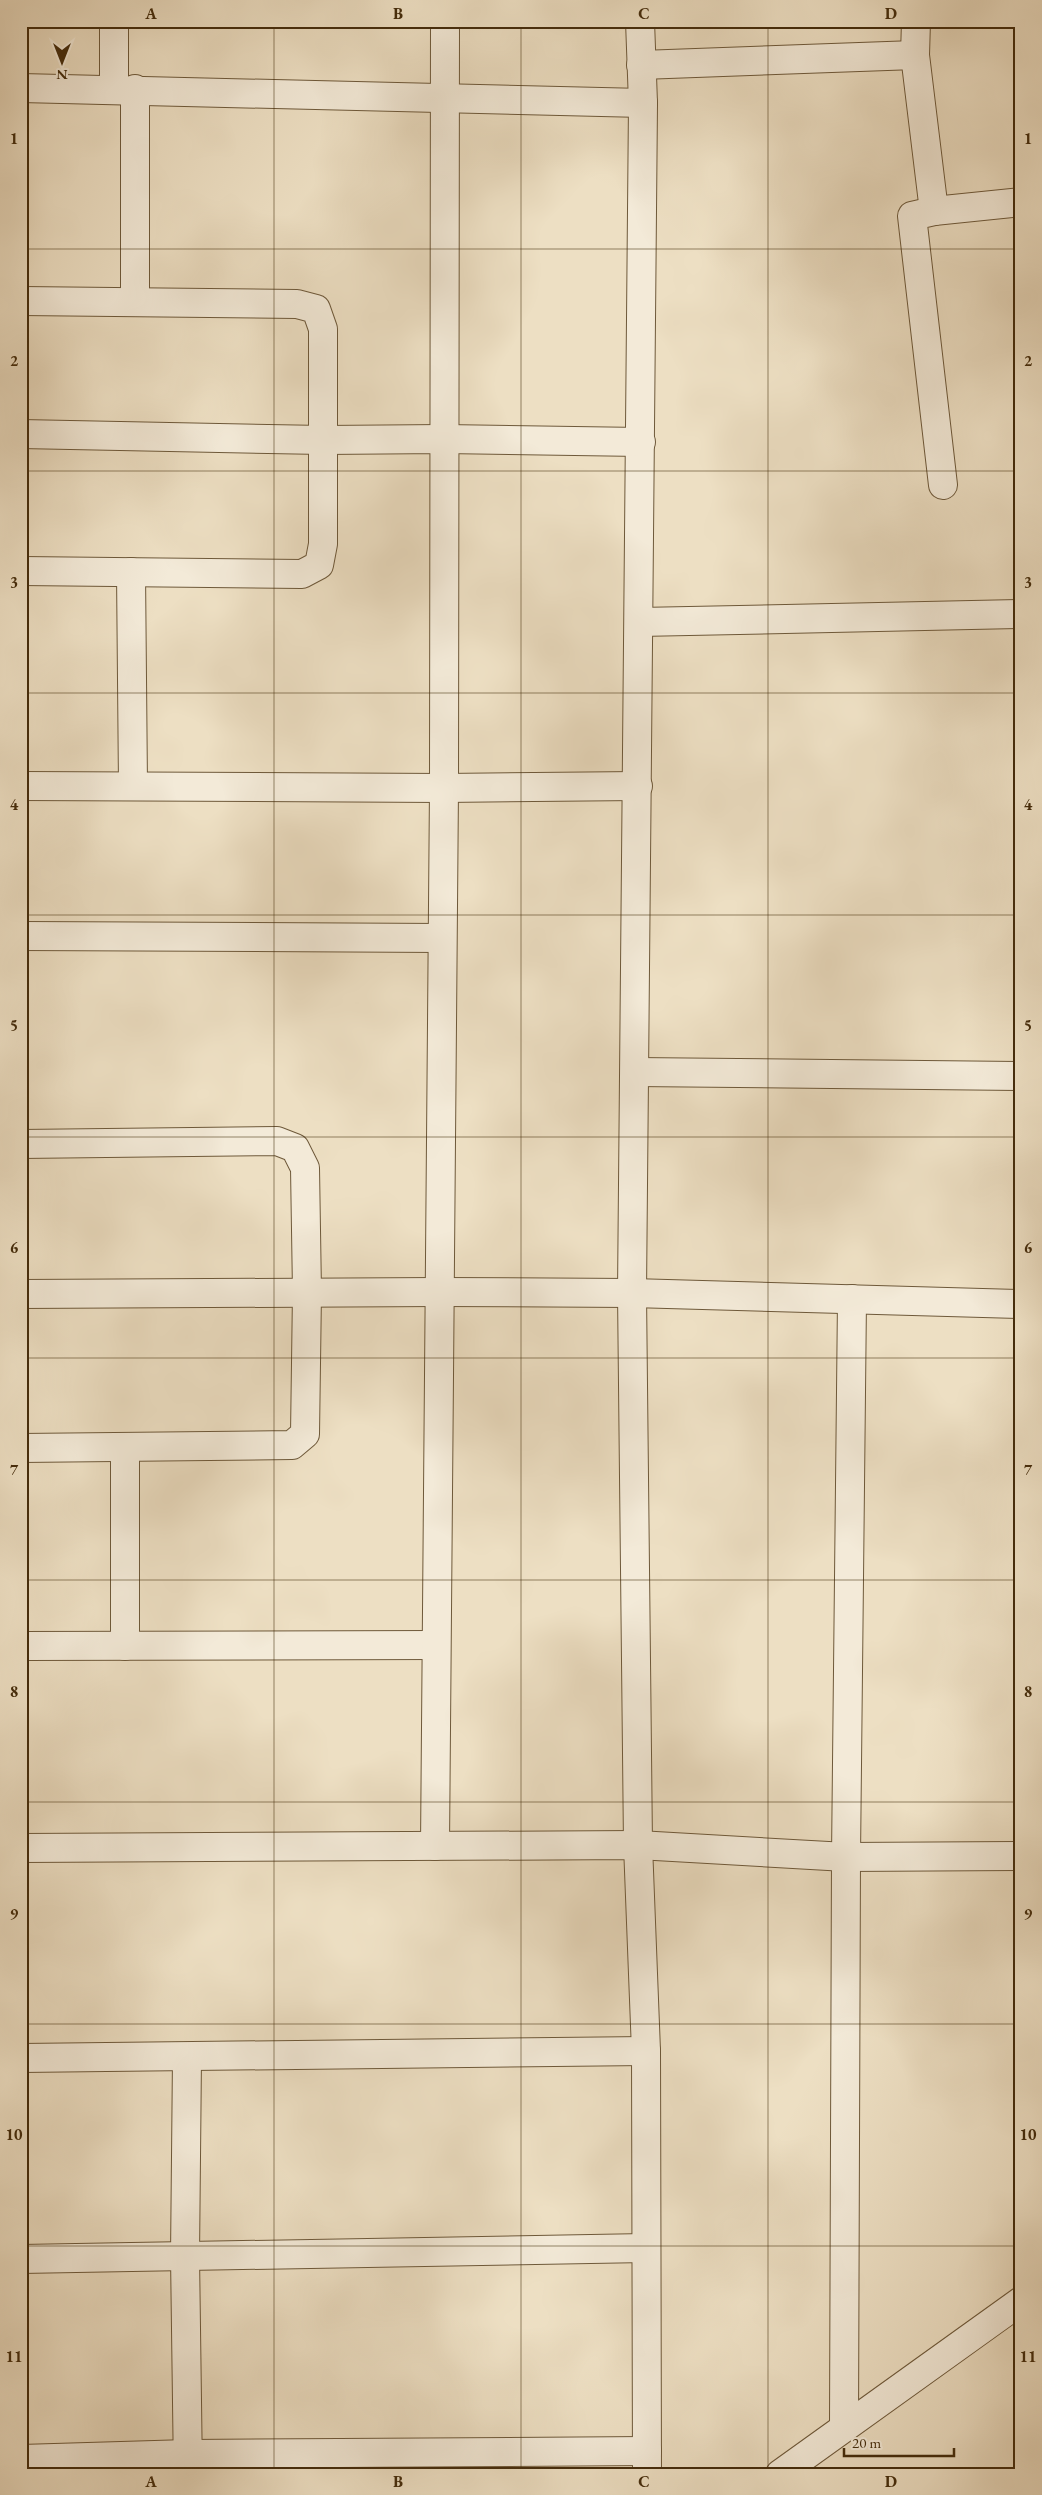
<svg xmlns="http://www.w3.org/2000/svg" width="1042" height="2495" viewBox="0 0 1042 2495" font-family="'EB Garamond',serif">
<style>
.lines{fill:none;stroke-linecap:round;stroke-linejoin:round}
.minor-casing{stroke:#6e593a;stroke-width:30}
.minor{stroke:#f3ead8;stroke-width:28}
.grid{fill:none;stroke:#442c0c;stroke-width:1;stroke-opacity:0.55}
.neatline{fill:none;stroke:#442c0c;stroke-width:2}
.grid-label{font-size:16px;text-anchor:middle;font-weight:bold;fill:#442c0c}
</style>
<rect width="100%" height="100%" fill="#eddfc3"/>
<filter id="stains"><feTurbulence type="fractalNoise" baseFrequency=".004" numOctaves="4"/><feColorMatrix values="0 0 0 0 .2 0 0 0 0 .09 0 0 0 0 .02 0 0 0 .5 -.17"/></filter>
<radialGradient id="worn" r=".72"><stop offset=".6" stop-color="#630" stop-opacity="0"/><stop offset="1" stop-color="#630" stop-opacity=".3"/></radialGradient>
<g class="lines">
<defs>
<g id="minor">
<polyline points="114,21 114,88"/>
<polyline points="640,21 643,103 632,1293 638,1845 646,2051 647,2474"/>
<polyline points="916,21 915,55 934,211"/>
<polyline points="641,65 915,55"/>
<polyline points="21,88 643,103"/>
<polyline points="135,89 135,302"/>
<polyline points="21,301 297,304 316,309 323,329 323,544 319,565 302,574 21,571"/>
<polyline points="21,434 323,440 444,439 641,442"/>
<polyline points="943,485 912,216 934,211 1021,202"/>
<polyline points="131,572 133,786"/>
<polyline points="639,622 1021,614"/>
<polyline points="21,786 444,788 638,786"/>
<polyline points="21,936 442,938"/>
<polyline points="635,1072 1021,1076"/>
<polyline points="21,1144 277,1141 295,1148 305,1168 307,1292 305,1434 292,1445 21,1448"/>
<polyline points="21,1294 438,1292 632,1293 1021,1304"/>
<polyline points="125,1448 125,1646"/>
<polyline points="21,1646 435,1645"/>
<polyline points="435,1846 444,788 445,21"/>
<polyline points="21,1848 638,1845 846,1857 1021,1856"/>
<polyline points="187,2057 185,2256 188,2474"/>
<polyline points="21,2058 646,2051"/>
<polyline points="21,2259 646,2248"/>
<polyline points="844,2427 846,1857 852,1299"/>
<polyline points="21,2459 188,2454 647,2451"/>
<polyline points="780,2474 1021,2301"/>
</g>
</defs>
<use href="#minor" class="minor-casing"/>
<use href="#minor" class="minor"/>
</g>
<path class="grid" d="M274 21V2474M521 21V2474M768 21V2474M21 249H1021M21 471H1021M21 693H1021M21 915H1021M21 1137H1021M21 1358H1021M21 1580H1021M21 1802H1021M21 2024H1021M21 2246H1021"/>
<rect width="1042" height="2495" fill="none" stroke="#eddfc3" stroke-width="55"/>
<g transform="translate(62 62) rotate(180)" stroke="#f3ead8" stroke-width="4" paint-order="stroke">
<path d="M0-4L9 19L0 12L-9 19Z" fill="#442c0c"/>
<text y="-8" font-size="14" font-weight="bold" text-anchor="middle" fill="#442c0c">N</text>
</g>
<path d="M844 2448v8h110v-8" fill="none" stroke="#442c0c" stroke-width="2.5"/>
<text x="852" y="2448" font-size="15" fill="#442c0c" stroke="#f3ead8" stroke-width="4" paint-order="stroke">20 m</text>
<rect x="28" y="28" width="986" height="2440" class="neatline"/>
<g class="grid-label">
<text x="151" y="19">A</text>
<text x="398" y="19">B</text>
<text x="644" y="19">C</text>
<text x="891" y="19">D</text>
<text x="14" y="144">1</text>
<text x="1028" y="144">1</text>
<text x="14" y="366">2</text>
<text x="1028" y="366">2</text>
<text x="14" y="588">3</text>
<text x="1028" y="588">3</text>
<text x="14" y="810">4</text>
<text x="1028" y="810">4</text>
<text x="14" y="1031">5</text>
<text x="1028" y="1031">5</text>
<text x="14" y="1253">6</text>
<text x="1028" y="1253">6</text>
<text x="14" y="1475">7</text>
<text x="1028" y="1475">7</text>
<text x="14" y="1697">8</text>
<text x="1028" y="1697">8</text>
<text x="14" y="1919">9</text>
<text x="1028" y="1919">9</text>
<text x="14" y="2140">10</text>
<text x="1028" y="2140">10</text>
<text x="14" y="2362">11</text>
<text x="1028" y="2362">11</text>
<text x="151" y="2487">A</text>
<text x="398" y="2487">B</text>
<text x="644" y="2487">C</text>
<text x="891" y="2487">D</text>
</g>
<rect width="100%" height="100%" filter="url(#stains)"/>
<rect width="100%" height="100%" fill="url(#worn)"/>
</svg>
